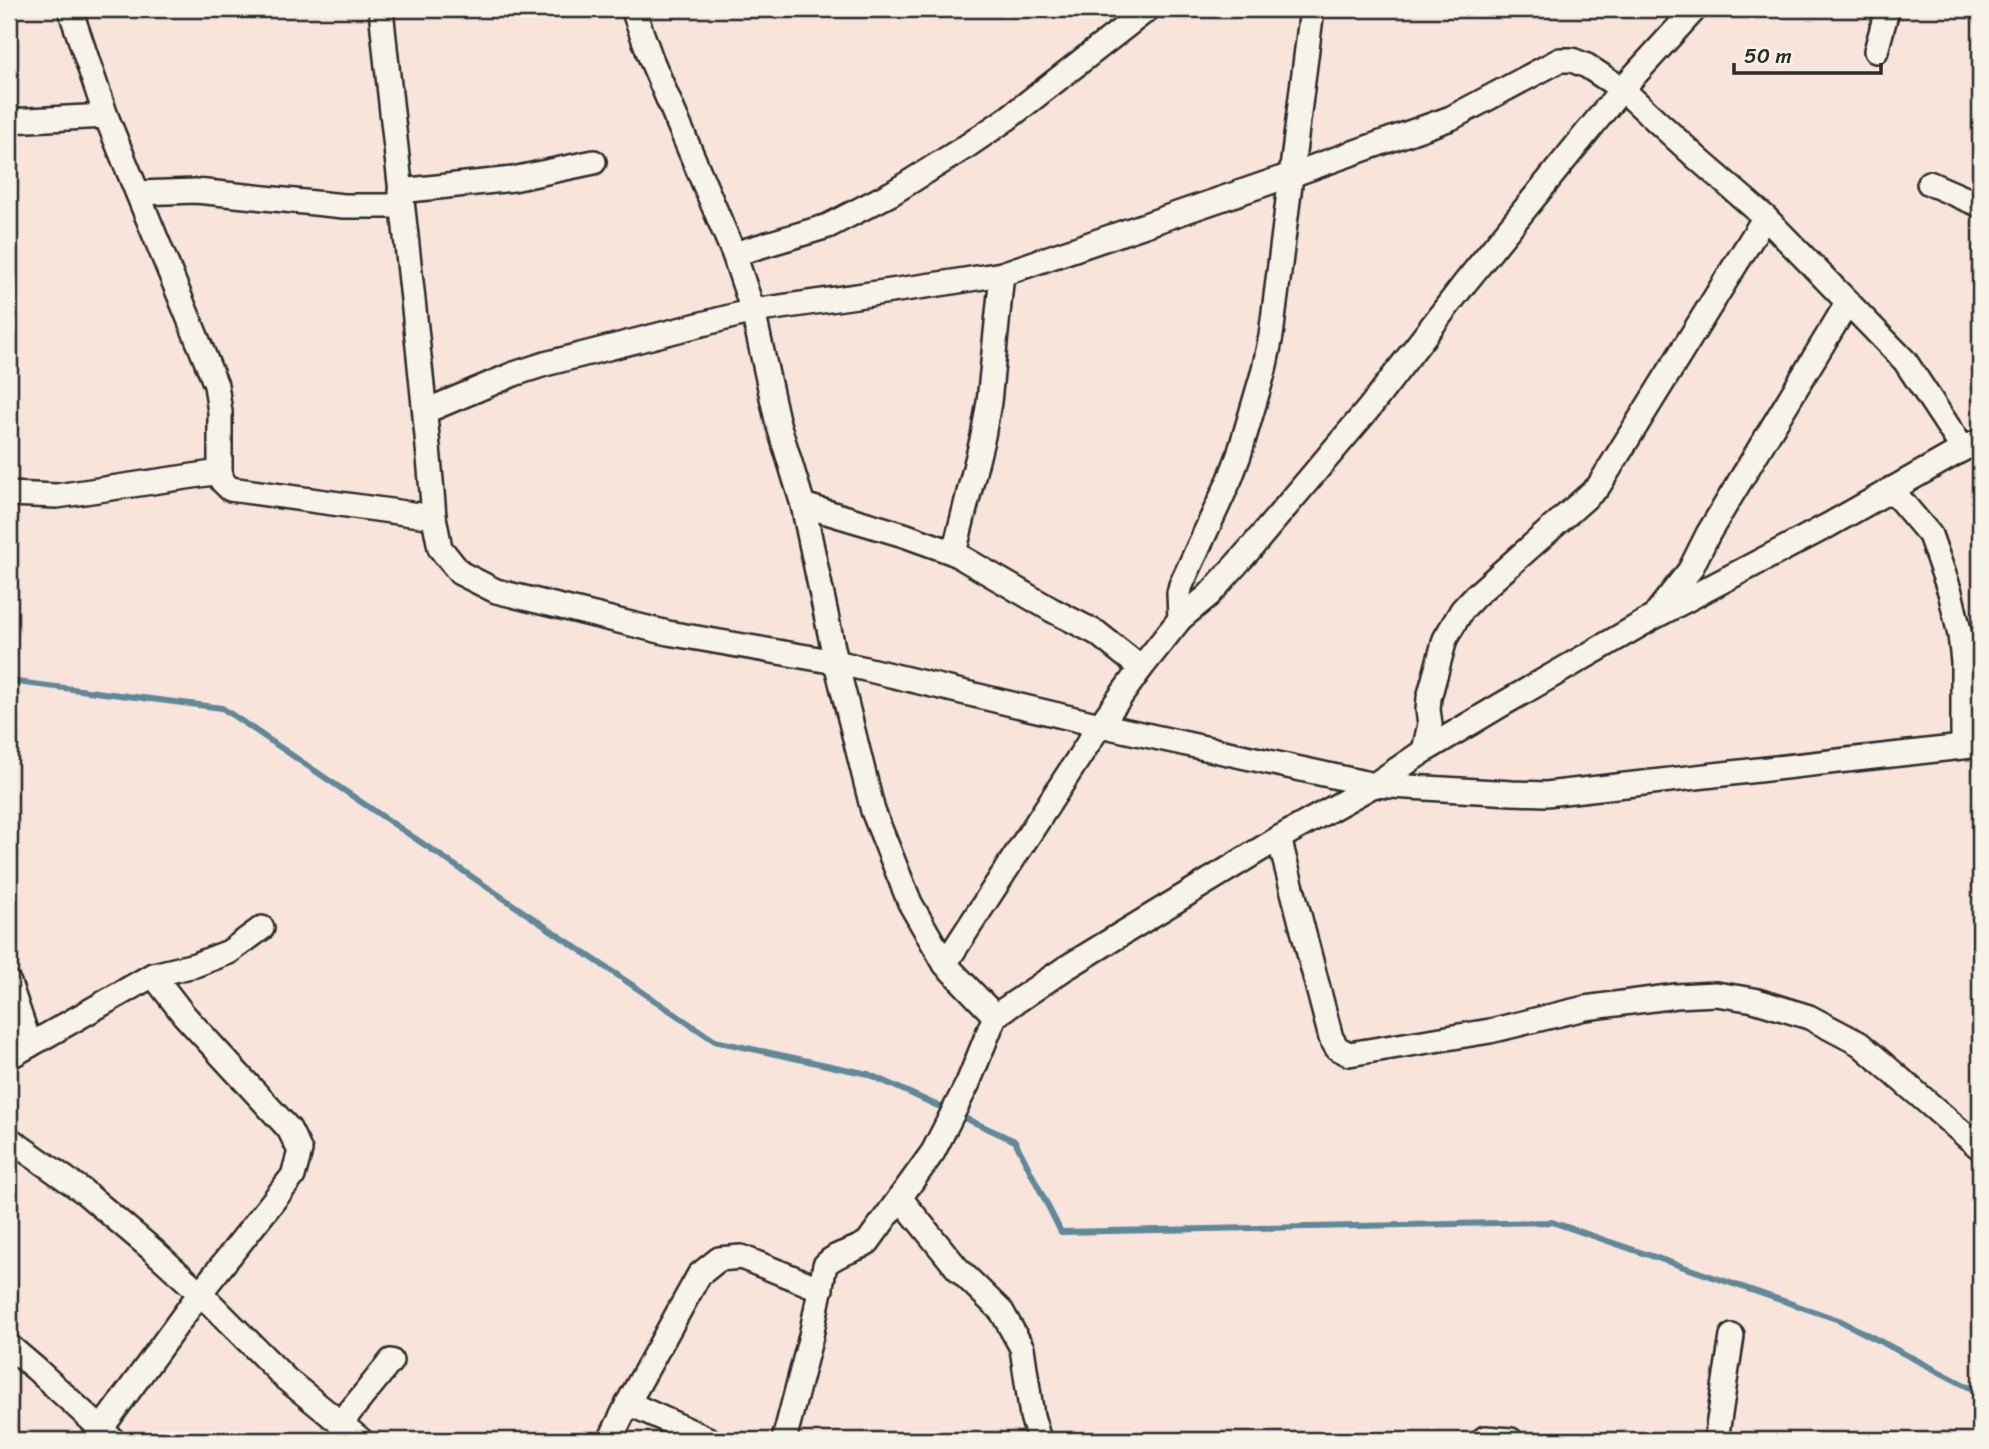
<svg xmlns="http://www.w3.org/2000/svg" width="1989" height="1449" viewBox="0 0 1989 1449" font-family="Sriracha,sans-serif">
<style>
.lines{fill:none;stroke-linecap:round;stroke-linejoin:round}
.stream{stroke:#5e8898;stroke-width:6}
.minor-casing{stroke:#2b2b2b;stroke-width:28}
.minor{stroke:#f7f3e8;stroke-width:23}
</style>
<rect width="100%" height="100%" fill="#f9e4dc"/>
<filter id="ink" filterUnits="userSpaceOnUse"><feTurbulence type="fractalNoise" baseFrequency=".0143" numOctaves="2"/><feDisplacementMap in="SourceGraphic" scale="14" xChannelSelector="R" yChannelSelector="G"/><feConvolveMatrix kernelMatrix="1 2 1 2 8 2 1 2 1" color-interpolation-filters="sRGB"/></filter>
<g filter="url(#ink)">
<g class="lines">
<polyline class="stream" points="9,681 222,708 715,1041 868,1074 1015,1141 1061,1232 1552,1222 1839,1320 1980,1393"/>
<defs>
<g id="minor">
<polyline points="70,9 106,116 216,385 220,412 220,472"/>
<path d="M381 9C398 178 421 347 434 517"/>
<polyline points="633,9 651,59 734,254 753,311 777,420 803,505 836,662 873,811 910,903 945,964"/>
<polyline points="1876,51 1886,14 1885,9"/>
<polyline points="9,121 106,116"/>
<polyline points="1929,183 1980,205"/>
<polyline points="400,191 513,179 594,162"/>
<polyline points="138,193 196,191 344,206 402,206"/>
<polyline points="734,254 828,226 892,193 967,146 1008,118 1148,9"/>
<polyline points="426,411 514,374 545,364 753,311 946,283 1002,274 1291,175 1451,118 1560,60 1572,60 1587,66 1622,89 1698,159 1765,217 1905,361 1963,449"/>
<polyline points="1891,489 1930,535 1950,592 1960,635 1963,662 1963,746"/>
<polyline points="9,494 57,496 220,472 222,481 230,489 434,517 440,548 460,573 496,591 668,633 836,662 1100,725 1374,785 1512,793 1546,794 1980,745"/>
<polyline points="803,505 904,535 954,553 1052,610 1097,633 1141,668"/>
<polyline points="954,553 983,436 989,402 1002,274"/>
<polyline points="1657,612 1690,570 1708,534 1848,302"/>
<polyline points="1180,619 1179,593 1181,585 1230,479 1239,455 1264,370 1271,336 1312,9"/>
<polyline points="1424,751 1430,724 1428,710 1429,698 1445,639 1462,610 1475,596 1598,487 1765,217"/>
<polyline points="1279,838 1331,1038 1337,1048 1349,1054 1490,1031 1585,1008 1676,996 1716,994 1754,1000 1809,1017 1860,1044 1980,1148"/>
<polyline points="9,983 30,1045"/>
<polyline points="995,1016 945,964 1100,725 1141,668 1180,619 1209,595 1251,548 1370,407 1465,283 1622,89 1695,9"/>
<polyline points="9,1057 153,975 195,965 229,952 262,928"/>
<polyline points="9,1139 83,1191 154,1251 200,1293 286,1379 361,1440"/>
<polyline points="900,1198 957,1268 1002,1312 1022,1348 1032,1416 1039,1440"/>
<polyline points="9,1346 36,1369 113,1440"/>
<polyline points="628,1403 710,1440"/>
<polyline points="340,1424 391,1361"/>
<polyline points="1485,1438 1511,1440"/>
<polyline points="93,1440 200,1293 293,1176 300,1151 289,1129 184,1015 153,975"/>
<polyline points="610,1440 628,1403 699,1275 719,1259 741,1257 821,1289"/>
<path d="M784 1440 811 1336 825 1265C837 1252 854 1252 868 1242L933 1152 968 1083 995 1016 1064 969 1279 838 1374 785 1424 751 1501 705 1652 618 1829 525 1963 449 1980 441"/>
<polyline points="1716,1440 1732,1336"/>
</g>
</defs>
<use href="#minor" class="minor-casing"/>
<use href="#minor" class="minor"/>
</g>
</g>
<rect width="1989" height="1449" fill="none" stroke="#f7f3e8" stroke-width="35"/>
<rect x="18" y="18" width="1954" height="1414" fill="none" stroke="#2b2b2b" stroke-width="2.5" filter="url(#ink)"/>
<path d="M1734 63v10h147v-10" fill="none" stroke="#2b2b2b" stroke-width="3.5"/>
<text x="1744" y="63" font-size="21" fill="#2b2b2b" stroke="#f7f3e8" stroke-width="5" paint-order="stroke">50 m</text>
</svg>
